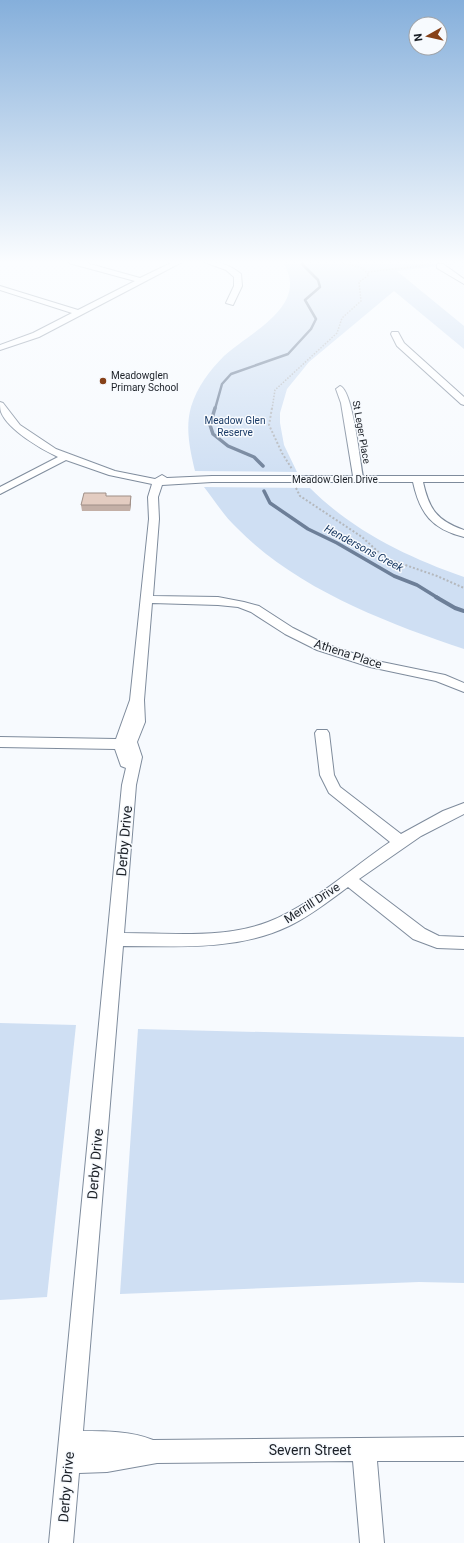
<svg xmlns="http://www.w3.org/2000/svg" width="464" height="1543" viewBox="0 0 464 1543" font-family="Roboto,sans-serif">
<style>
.green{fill:#cfdff3}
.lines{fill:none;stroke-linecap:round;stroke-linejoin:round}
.stream-far2{stroke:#6d7f98;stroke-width:2.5}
.stream-far1{stroke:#6d7f98;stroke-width:3.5}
.stream{stroke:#6d7f98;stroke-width:4}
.minor-casing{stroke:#7e8b9c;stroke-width:2}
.path-far1{stroke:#b4b8bd;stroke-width:1.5;stroke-dasharray:1.5 1.5;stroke-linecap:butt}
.path{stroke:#b4b8bd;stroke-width:2;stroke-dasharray:2 2;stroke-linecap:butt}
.minor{fill:#fff;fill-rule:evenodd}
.wall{fill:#c3afa6}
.shaded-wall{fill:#9f8f87}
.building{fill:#e3ccc1;stroke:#9f8f87}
.poi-dot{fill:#864119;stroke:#f7fafe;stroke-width:1.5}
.labels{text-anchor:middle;stroke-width:3;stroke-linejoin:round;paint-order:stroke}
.far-poi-label{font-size:10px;fill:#1b2027;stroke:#f7fafe;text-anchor:start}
.far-park-label{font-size:10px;fill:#1c3d68;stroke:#f7fafe}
.far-street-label{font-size:10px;fill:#1b2027;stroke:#f7fafe}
.far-water-label{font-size:11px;font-style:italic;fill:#11325c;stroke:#f7fafe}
.street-label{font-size:12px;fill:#1b2027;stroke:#f7fafe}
.near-street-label{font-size:14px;fill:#1b2027;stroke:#f7fafe}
</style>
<rect width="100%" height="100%" fill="#f7fafe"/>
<g class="green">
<path d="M282 261H464V263L397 271 464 326V349L394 291 309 362 287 389 280 413V423L284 445 297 472 195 471C190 450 185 428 191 407 197 387 210 370 224 356 250 332 312 305 282 261Z"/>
<path d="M204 487 310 488C353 531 407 557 464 577V649C386 623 295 588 237 528 224 516 215 501 204 487Z"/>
<polygon points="0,1023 76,1025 47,1297 0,1300"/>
<polygon points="138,1029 464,1037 464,1283 419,1282 120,1294"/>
</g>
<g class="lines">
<polyline class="stream-far2" points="215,409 222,384 231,374 288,354 311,329 316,319 305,300 320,287 318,280 302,264 302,261"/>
<g class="stream-far1">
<polyline points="215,408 210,425 213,434 228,446 254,457 263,466"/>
<polyline points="264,491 270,503 308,529 337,543 394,576 417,585 438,598"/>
</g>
<polyline class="stream" points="436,597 455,608 464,611"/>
<defs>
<g id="minor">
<polygon points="69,261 79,261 140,278 175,261 184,261 39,337 0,350 0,345 33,333 72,313 0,290 0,286 78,310 135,281 69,263"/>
<path d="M202 261C217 261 229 264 241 274L242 286 233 305 226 303 234 286V277L226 270Z"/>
<polygon points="437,264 443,264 464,279 464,284 437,268"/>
<polygon points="392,332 398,332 404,343 464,397 464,405 461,404 397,346 391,334"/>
<path d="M340 386C353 390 360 462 363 476H464V482H423C429 509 437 521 464 530V537C432 529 420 514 413 482H212L162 485 158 497 159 519 153 596 218 597 244 602 259 606 293 628 325 644 377 661 445 675 464 683V692L436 681 370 667 317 650 285 634 251 612 238 607 218 605 152 603 144 700 145 722 137 742 142 757 136 785 124 933C171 933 223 939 268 922 310 906 353 867 390 842L329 793 320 775 315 733 317 730H327L329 733 334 775 340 787 401 834 443 811 464 803V814L421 836 359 879 425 929 439 936 464 937V949L437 948 413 939 348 887C329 901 310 916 289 926 237 951 178 946 123 946L83 1431C105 1431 132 1431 153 1440L464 1437V1461H377L384 1543H360L353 1461 157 1463 107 1472 79 1473 73 1543H49L122 785 126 768 121 766 115 749 0 747V737L116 739 130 700 149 519 148 497 152 484 109 475 66 460 0 494V487L58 457C41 449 8 430 1 412 0 409 0 405 0 402L3 403 20 425 56 449 115 471 155 479 162 475 167 478 212 476H353L341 403 336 389Z"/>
</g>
</defs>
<use href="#minor" class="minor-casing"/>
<g class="path-far1">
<polyline points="368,272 420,266 430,263"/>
<polyline points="272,409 275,390 337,333 342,318 361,301 359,282 369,275 362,268 335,261"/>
</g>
<g class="path">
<polyline points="272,408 269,425 282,453 292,469"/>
<polyline points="296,488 300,496 362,537 385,558 437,576 464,588"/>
</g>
<use href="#minor" class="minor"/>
</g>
<polygon class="wall" points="106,493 106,496 131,496 131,503 130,511 82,511 81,505"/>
<polygon class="shaded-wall" points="131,496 131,503 130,511 130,505"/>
<polygon class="building" points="84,493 106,493 106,496 131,496 130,505 81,505"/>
<linearGradient id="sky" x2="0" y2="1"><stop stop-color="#85afdb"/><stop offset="0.55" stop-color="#fbfdff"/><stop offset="1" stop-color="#fbfdff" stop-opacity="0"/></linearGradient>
<rect width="464" height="477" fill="url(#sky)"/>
<circle class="poi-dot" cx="103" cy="381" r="4"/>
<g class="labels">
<g class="far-poi-label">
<text x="111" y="379">Meadowglen<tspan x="111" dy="12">Primary School</tspan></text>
</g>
<g class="far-park-label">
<text x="235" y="424">Meadow Glen<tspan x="235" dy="12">Reserve</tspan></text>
</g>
<g class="far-street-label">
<text transform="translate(362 432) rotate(80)" y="4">St Leger Place</text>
<text x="335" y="483">Meadow Glen Drive</text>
</g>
<g class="far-water-label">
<text transform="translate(364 548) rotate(28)" y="4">Hendersons Creek</text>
</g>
<g class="street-label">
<text transform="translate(348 654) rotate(18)" y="4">Athena Place</text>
<text transform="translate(312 903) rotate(-33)" y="4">Merrill Drive</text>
</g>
<g class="near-street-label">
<text transform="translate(124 841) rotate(-85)" y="5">Derby Drive</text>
<text transform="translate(95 1164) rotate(-85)" y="5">Derby Drive</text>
<text x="310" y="1455">Severn Street</text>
<text transform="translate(66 1487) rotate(-85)" y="5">Derby Drive</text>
</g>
</g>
<g transform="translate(428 36) rotate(262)"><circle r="19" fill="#f7fafe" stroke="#9fa3a8"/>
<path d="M0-3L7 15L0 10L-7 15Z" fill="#864119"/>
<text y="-6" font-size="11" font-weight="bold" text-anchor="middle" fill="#1b2027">N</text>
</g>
</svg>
